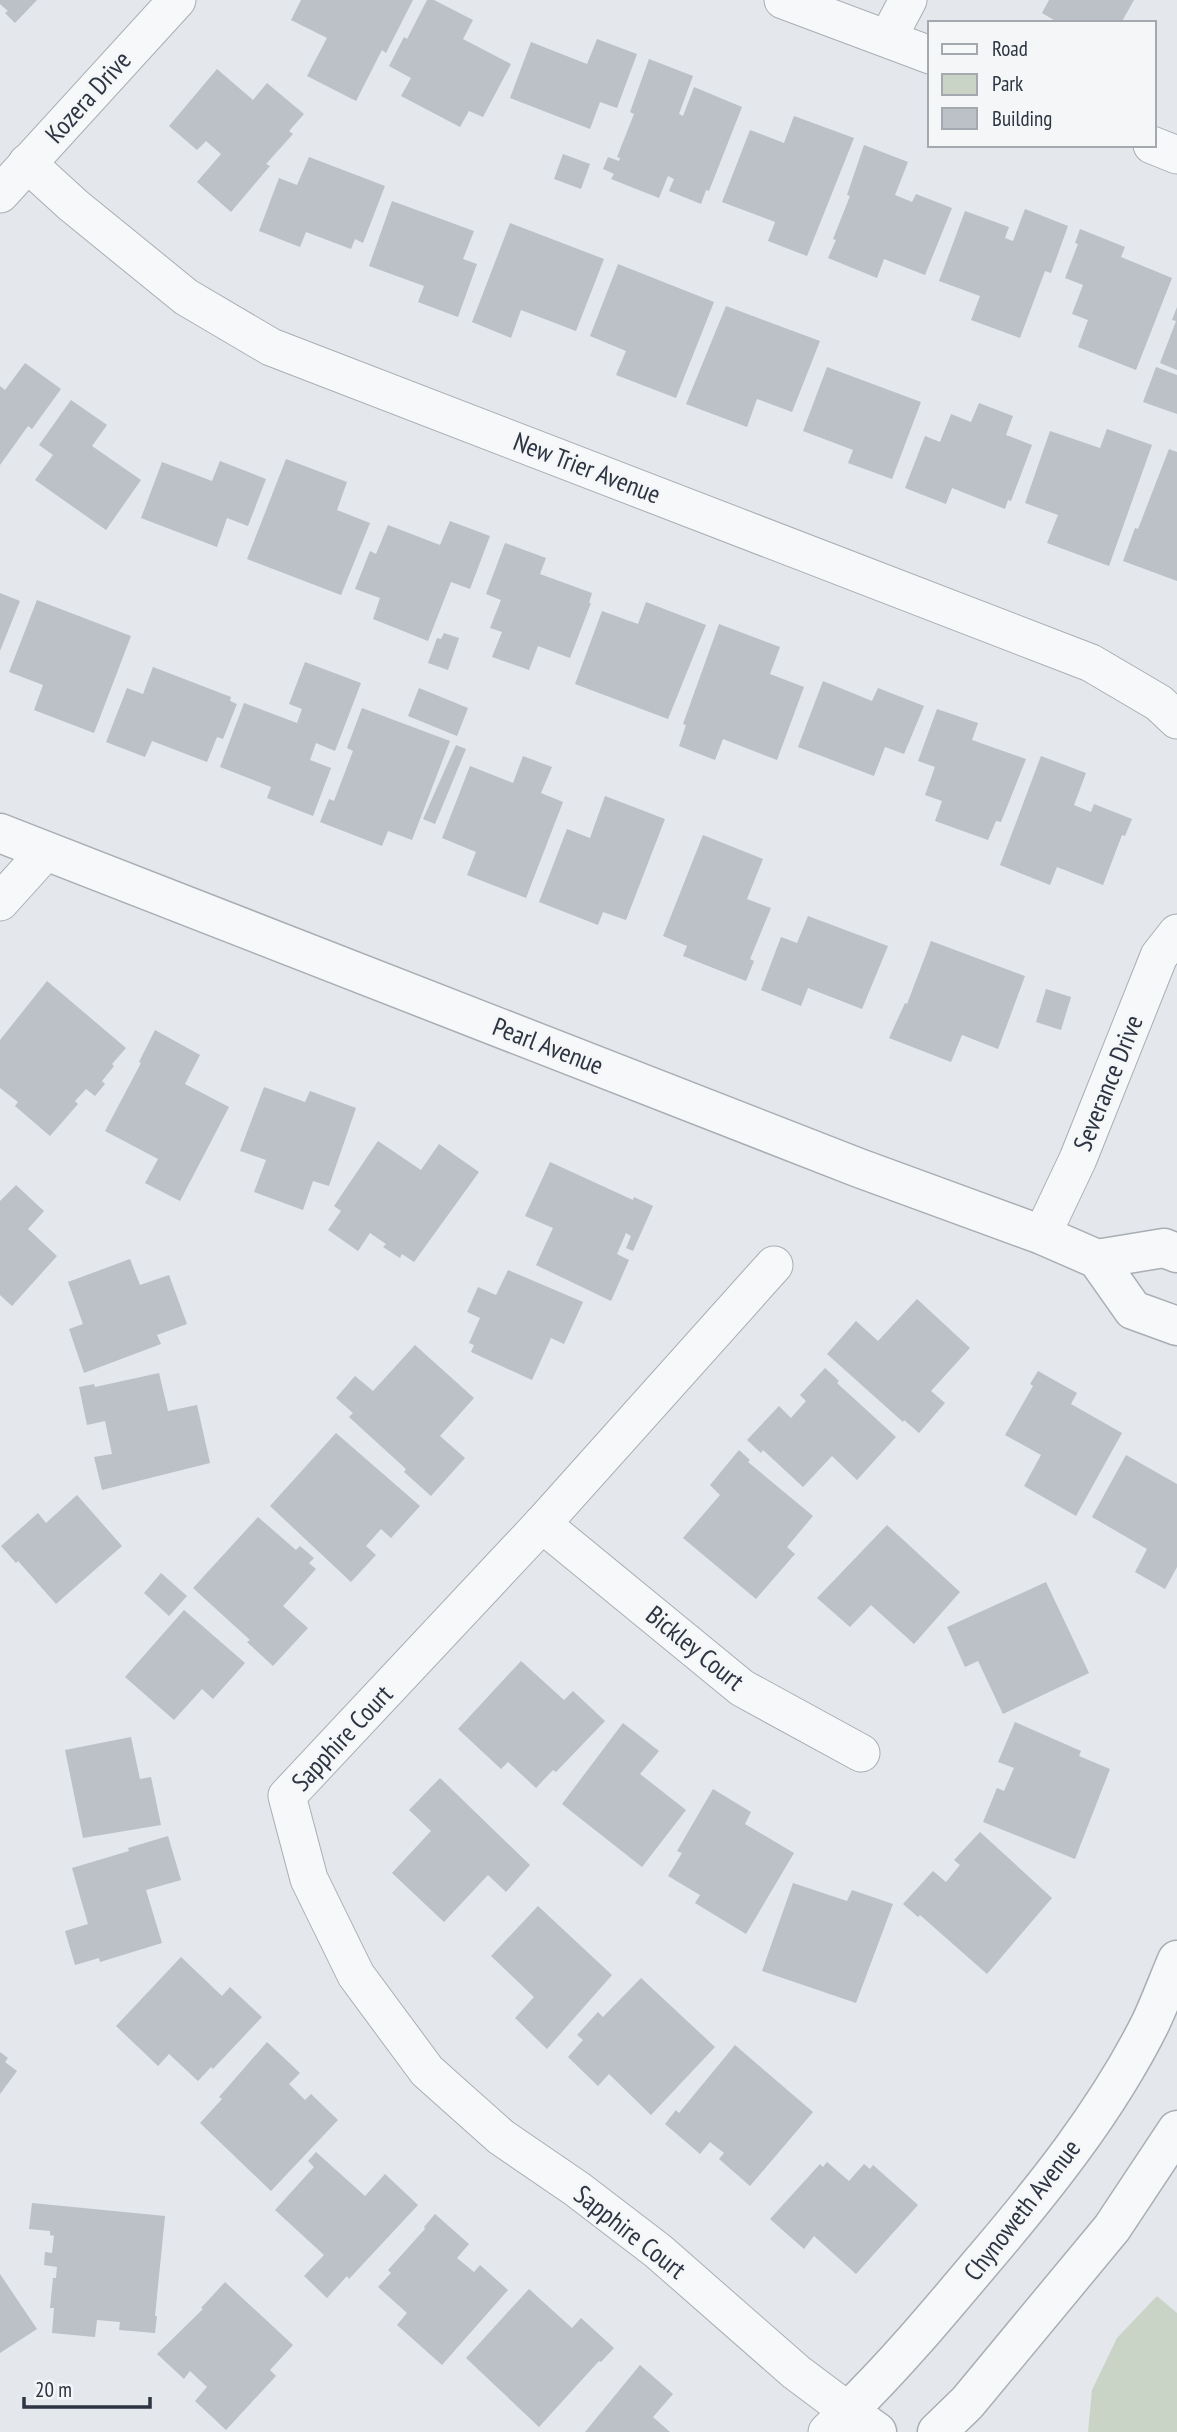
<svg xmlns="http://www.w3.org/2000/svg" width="1177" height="2432" viewBox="0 0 1177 2432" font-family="'PT Sans Narrow',sans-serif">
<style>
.green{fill:#c9d4c6}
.building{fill:#bcc0c7}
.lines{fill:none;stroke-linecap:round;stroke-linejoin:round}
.minor-casing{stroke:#a9aeb5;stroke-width:39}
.tertiary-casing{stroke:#a9aeb5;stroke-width:41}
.minor{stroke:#f7f8f9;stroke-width:37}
.tertiary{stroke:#f7f8f9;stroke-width:38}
.labels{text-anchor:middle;stroke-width:5;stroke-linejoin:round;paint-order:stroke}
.street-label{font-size:26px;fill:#2d3442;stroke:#f4f6f8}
</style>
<rect width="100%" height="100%" fill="#e4e7eb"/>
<polygon class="green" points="1157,2296 1177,2313 1177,2432 1088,2432 1092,2390 1117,2338"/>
<g class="building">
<polygon points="0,0 37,0 15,23 5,13 8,11 0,4"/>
<polygon points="301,0 413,0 386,53 382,50 356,101 307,76 327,38 291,20"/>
<polygon points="427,0 434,0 473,20 463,39 511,64 483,117 469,111 460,127 401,96 411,78 389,66 404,37 407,39"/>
<polygon points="1049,0 1134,0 1121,23 1059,23 1042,13"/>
<polygon points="597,39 637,54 617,108 600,102 590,129 510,98 531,42 587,64"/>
<polygon points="649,59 693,76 679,114 683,116 694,87 742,107 709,191 706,190 701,204 669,191 674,179 668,176 659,198 611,179 614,174 603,169 608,157 619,161 620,158 617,157 634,114 630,112"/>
<polygon points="217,69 253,100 267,83 304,114 289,131 293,134 266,164 270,166 231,212 197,182 221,154 206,141 197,150 169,126"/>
<polygon points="794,116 854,138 807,256 768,241 775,222 722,202 750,130 784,143"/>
<polygon points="864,145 908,162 895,195 912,202 916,194 952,208 925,275 884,259 877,278 828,258 836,240 833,239 850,196 847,195"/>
<polygon points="563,154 590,164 581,189 554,179"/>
<polygon points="309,157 385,186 363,243 355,239 351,249 306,232 300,247 259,231 279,178 297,185"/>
<polygon points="392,201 474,231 463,259 477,264 458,317 418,302 424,286 369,266"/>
<polygon points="1025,209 1068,226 1051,273 1045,271 1020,338 971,320 980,296 939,281 965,211 1009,227 1005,238 1013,241"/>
<polygon points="510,223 604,259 576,331 521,310 511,338 472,322"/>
<polygon points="1080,229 1125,247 1121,257 1172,278 1136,370 1078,347 1088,320 1072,314 1083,285 1065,278 1078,244 1075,243"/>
<polygon points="618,264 714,302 676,398 616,375 626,351 590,336"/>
<polygon points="726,306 820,341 792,412 757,399 747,427 686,404"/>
<polygon points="1177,307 1177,370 1160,363 1176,321 1172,320"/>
<polygon points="25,363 61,389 32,429 28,426 0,465 0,386 5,390"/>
<polygon points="827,367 921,402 892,479 848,463 853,450 803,431"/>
<polygon points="1156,367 1177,375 1177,414 1143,402"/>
<polygon points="71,400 107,425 92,446 141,480 106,530 35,480 53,455 39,445"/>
<polygon points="979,403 1013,416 1006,435 1032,445 1011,501 1008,500 1005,509 952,488 946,504 905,488 925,436 940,442 951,414 971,422"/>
<polygon points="1107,429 1152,445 1109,566 1047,543 1058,515 1025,503 1050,431 1100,448"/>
<polygon points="1169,449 1177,452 1177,581 1123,561 1135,528 1138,529"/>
<polygon points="286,459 347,482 337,510 370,523 341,595 247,559"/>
<polygon points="220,461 266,479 248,526 227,518 217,547 141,518 162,462 212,481"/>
<polygon points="450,521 490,536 470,589 451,582 428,641 373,619 380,598 355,589 370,551 376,554 388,525 440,545"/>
<polygon points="505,543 546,558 540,574 592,593 589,603 591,603 570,658 538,646 529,670 492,657 502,632 490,628 501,600 486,594"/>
<polygon points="0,593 20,601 0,651"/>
<polygon points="37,600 131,636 94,733 34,710 43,685 9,672"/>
<polygon points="646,602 706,625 668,719 575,684 602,611 638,624"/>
<polygon points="719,624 780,647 770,674 804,687 777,760 723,739 715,760 679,746 686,725 683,724"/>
<polygon points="444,633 459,638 448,670 428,663 437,638 441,639"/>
<polygon points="305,662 361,683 335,751 316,743 310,760 331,768 313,816 267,798 271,787 220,767 244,703 297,723 302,709 289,704"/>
<polygon points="153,667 231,697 230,701 237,704 223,739 217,737 207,762 152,741 145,757 106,742 127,688 143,694"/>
<polygon points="823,681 872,701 878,688 924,706 904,754 885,747 874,776 798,747"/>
<polygon points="419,688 468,708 457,736 408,716"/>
<polygon points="362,708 450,741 412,840 388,831 382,846 320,822 329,799 334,801 353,751 347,748"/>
<polygon points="937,709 978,723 972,740 1026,759 1001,822 996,821 988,840 935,821 942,801 925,795 935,767 918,761"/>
<polygon points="456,745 466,749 435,824 423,819"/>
<polygon points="523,756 552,767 541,793 563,802 526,898 467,875 476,852 442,838 470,766 513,783"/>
<polygon points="1041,756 1086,773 1074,805 1091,812 1094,804 1132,819 1125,836 1122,835 1103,885 1057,867 1050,885 1000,865"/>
<polygon points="605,796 665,819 626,920 603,912 598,925 539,902 567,829 590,838"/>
<polygon points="703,835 763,859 747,899 771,908 750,959 754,961 746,981 683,956 687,946 663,936"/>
<polygon points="808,916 888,946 862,1009 808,988 801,1006 761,990 781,937 797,943"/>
<polygon points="931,941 1025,976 998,1049 962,1035 951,1062 889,1038 905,1003 907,1004"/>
<polygon points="47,981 126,1048 112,1064 114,1066 102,1081 105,1084 95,1096 86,1089 75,1101 78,1104 50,1136 15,1106 18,1102 0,1088 0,1040"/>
<polygon points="1046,989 1071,997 1061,1030 1036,1022"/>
<polygon points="155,1030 200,1055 185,1084 229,1107 180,1201 145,1183 158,1159 105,1131 141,1063 139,1062"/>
<polygon points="264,1087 305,1102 310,1091 356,1108 329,1186 313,1181 303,1210 254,1192 266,1160 240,1151"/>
<polygon points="378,1141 421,1170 439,1144 479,1172 414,1262 402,1254 400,1258 383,1247 386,1244 370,1233 358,1251 328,1230 341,1211 334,1206"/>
<polygon points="550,1162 633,1200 634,1197 653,1206 633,1251 626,1248 631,1236 626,1233 617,1254 629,1260 611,1301 536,1265 553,1228 525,1216"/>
<polygon points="16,1185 44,1211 28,1229 57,1256 12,1306 0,1295 0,1201"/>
<polygon points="130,1259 140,1285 169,1275 187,1324 157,1335 161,1344 84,1373 69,1329 83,1324 68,1282"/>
<polygon points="508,1270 583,1302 564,1344 551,1338 532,1380 471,1352 474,1345 469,1343 480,1318 467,1312 478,1287 496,1295"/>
<polygon points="917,1299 970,1348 931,1391 945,1403 919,1433 904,1420 903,1422 827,1354 856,1321 878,1341"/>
<polygon points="415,1345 474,1398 440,1436 465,1458 431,1496 404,1472 406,1469 349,1417 353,1413 336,1398 355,1376 373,1391"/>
<polygon points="825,1368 839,1381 837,1383 896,1437 857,1480 832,1456 803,1487 763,1450 761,1453 747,1440 779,1406 791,1418 806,1401 800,1395"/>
<polygon points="1038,1371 1077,1393 1071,1404 1122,1433 1076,1516 1024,1486 1041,1455 1005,1435 1033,1386 1030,1384"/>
<polygon points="159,1373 168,1411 197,1405 210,1463 102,1490 94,1457 112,1454 105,1421 87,1425 79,1387 94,1384 95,1387"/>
<polygon points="336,1433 420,1506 391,1538 381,1529 366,1546 376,1555 351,1582 270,1506"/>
<polygon points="739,1450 750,1460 748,1462 813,1516 787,1547 795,1554 756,1599 683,1538 720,1495 710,1485"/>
<polygon points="1126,1455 1177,1484 1177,1567 1165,1589 1135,1572 1147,1549 1092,1517"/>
<polygon points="77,1495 122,1546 56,1604 18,1561 16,1563 1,1546 38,1513 46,1523"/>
<polygon points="258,1517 296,1550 300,1546 314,1558 309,1563 316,1569 283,1606 308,1628 273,1666 247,1642 250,1640 193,1588"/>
<polygon points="887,1525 960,1592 914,1644 871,1605 850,1627 817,1598"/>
<polygon points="161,1573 187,1596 169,1616 144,1593"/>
<polygon points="1046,1582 1089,1673 1003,1714 978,1661 965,1667 947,1627"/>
<polygon points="184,1610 245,1663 213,1699 202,1689 174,1720 125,1677"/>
<polygon points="521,1661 564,1700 573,1691 605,1721 556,1772 553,1770 536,1788 508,1762 501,1769 458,1729"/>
<polygon points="1015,1722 1081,1751 1079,1756 1110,1769 1075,1859 983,1822 997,1788 1004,1791 1014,1768 998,1762"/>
<polygon points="623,1723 659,1751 640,1774 686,1810 642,1867 562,1804"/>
<polygon points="131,1737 140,1779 151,1777 161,1825 83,1838 65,1750"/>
<polygon points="440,1778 530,1865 506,1892 488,1875 444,1922 392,1873 431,1831 409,1810"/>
<polygon points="713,1789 751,1812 745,1824 794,1853 746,1934 695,1903 700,1895 668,1876 682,1853 677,1851"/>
<polygon points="980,1832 1052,1898 987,1974 920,1915 918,1917 903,1904 933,1871 946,1882 960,1865 954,1860"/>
<polygon points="168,1836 181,1880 146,1890 162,1943 100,1962 99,1958 75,1965 65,1931 88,1924 72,1868 129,1851 128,1848"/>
<polygon points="793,1883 847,1901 852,1890 893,1904 856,2003 762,1971"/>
<polygon points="538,1906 612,1975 547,2049 515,2018 534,1997 491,1956"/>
<polygon points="181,1957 222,1996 230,1987 262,2017 213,2069 211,2067 198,2081 169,2054 158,2066 116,2026"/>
<polygon points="641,1978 715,2047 651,2115 609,2074 598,2086 568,2057 583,2040 577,2035 598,2012 603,2017"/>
<polygon points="267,2042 300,2073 289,2084 305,2100 311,2094 338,2120 271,2191 200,2123 222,2099 219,2097"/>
<polygon points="735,2045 813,2112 750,2186 719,2159 724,2153 710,2142 700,2154 665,2124 676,2110 679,2113"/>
<polygon points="0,2052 8,2058 5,2062 17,2071 0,2094"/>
<polygon points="316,2152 365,2196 385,2174 418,2205 349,2279 347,2276 327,2298 304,2276 324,2255 275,2210 314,2167 308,2161"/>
<polygon points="827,2162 849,2181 864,2164 870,2169 873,2165 918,2205 856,2274 814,2236 804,2249 770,2219 820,2164 823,2167"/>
<polygon points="32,2203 165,2216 155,2316 157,2316 155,2333 119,2330 120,2322 97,2320 95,2337 52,2333 54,2308 50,2308 53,2278 56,2278 57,2267 44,2265 45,2252 52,2253 54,2236 50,2235 50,2231 29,2229"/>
<polygon points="435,2214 469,2244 457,2258 474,2272 480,2265 508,2290 442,2365 397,2325 407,2313 378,2287 391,2273 388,2270 425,2229 424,2227"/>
<polygon points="0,2274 37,2329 0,2353"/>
<polygon points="225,2282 293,2345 270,2370 276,2376 226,2430 195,2401 207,2387 190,2371 184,2379 157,2354 203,2309 201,2308"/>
<polygon points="529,2289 572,2328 581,2318 614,2348 601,2362 599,2361 539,2427 466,2358"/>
<polygon points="640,2365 673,2394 653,2417 670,2432 585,2432"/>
</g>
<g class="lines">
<defs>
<g id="minor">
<polyline points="783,0 930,55"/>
<polyline points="888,38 908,0"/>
<polyline points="1152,145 1177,155"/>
<polyline points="27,163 73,205 186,297 271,347 1091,663 1159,703 1177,720"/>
<polyline points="0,194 177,0"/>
<polyline points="0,902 46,851"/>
<polyline points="1042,1235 1078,1159 1159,956 1177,933"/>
<polyline points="774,1265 542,1524 287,1796 309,1879 356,1975 427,2071 501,2137 577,2189 658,2251 796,2372 848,2411 827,2432"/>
<polyline points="542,1524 742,1688 861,1753"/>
</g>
<g id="tertiary">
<polyline points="0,833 859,1168 1042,1235 1097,1259 1133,1310 1177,1326"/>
<polyline points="1097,1259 1164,1248 1177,1253"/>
<path d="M877 2432 848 2411C895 2365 937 2315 979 2265 1043 2190 1106 2112 1150 2024 1160 2003 1168 1981 1177 1960"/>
<polyline points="937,2432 967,2403 1112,2228 1177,2130"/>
</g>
</defs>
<use href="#minor" class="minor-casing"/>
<use href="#tertiary" class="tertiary-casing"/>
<use href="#minor" class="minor"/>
<use href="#tertiary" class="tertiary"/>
</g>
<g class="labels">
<g class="street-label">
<text transform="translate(88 97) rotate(-48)" y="9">Kozera Drive</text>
<text transform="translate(587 468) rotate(21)" y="9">New Trier Avenue</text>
<text transform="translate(548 1046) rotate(21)" y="9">Pearl Avenue</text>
<text transform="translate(1108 1083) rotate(-68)" y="9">Severance Drive</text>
<text transform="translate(695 1648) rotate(39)" y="9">Bickley Court</text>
<text transform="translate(342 1738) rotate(-47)" y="9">Sapphire Court</text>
<text transform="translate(1022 2210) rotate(-52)" y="9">Chynoweth Avenue</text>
<text transform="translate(630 2232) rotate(38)" y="9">Sapphire Court</text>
</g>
</g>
<rect x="928" y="21" width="228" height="126" fill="#f4f6f8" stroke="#a4a8af" stroke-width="2"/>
<rect x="942" y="44" width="35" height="10" fill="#f7f8f9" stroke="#a4a8af" stroke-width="2"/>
<text x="992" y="56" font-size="21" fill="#2d3442">Road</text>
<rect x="942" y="74" width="35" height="21" fill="#c9d4c6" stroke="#a4a8af" stroke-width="2"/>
<text x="992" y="91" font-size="21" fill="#2d3442">Park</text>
<rect x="942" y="108" width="35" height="21" fill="#bcc0c7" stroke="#a4a8af" stroke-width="2"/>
<text x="992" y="126" font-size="21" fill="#2d3442">Building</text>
<path d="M24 2397v10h126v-10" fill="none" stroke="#2d3442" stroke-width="3.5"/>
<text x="35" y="2397" font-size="21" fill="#2d3442" stroke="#f4f6f8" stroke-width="5" paint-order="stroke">20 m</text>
</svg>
